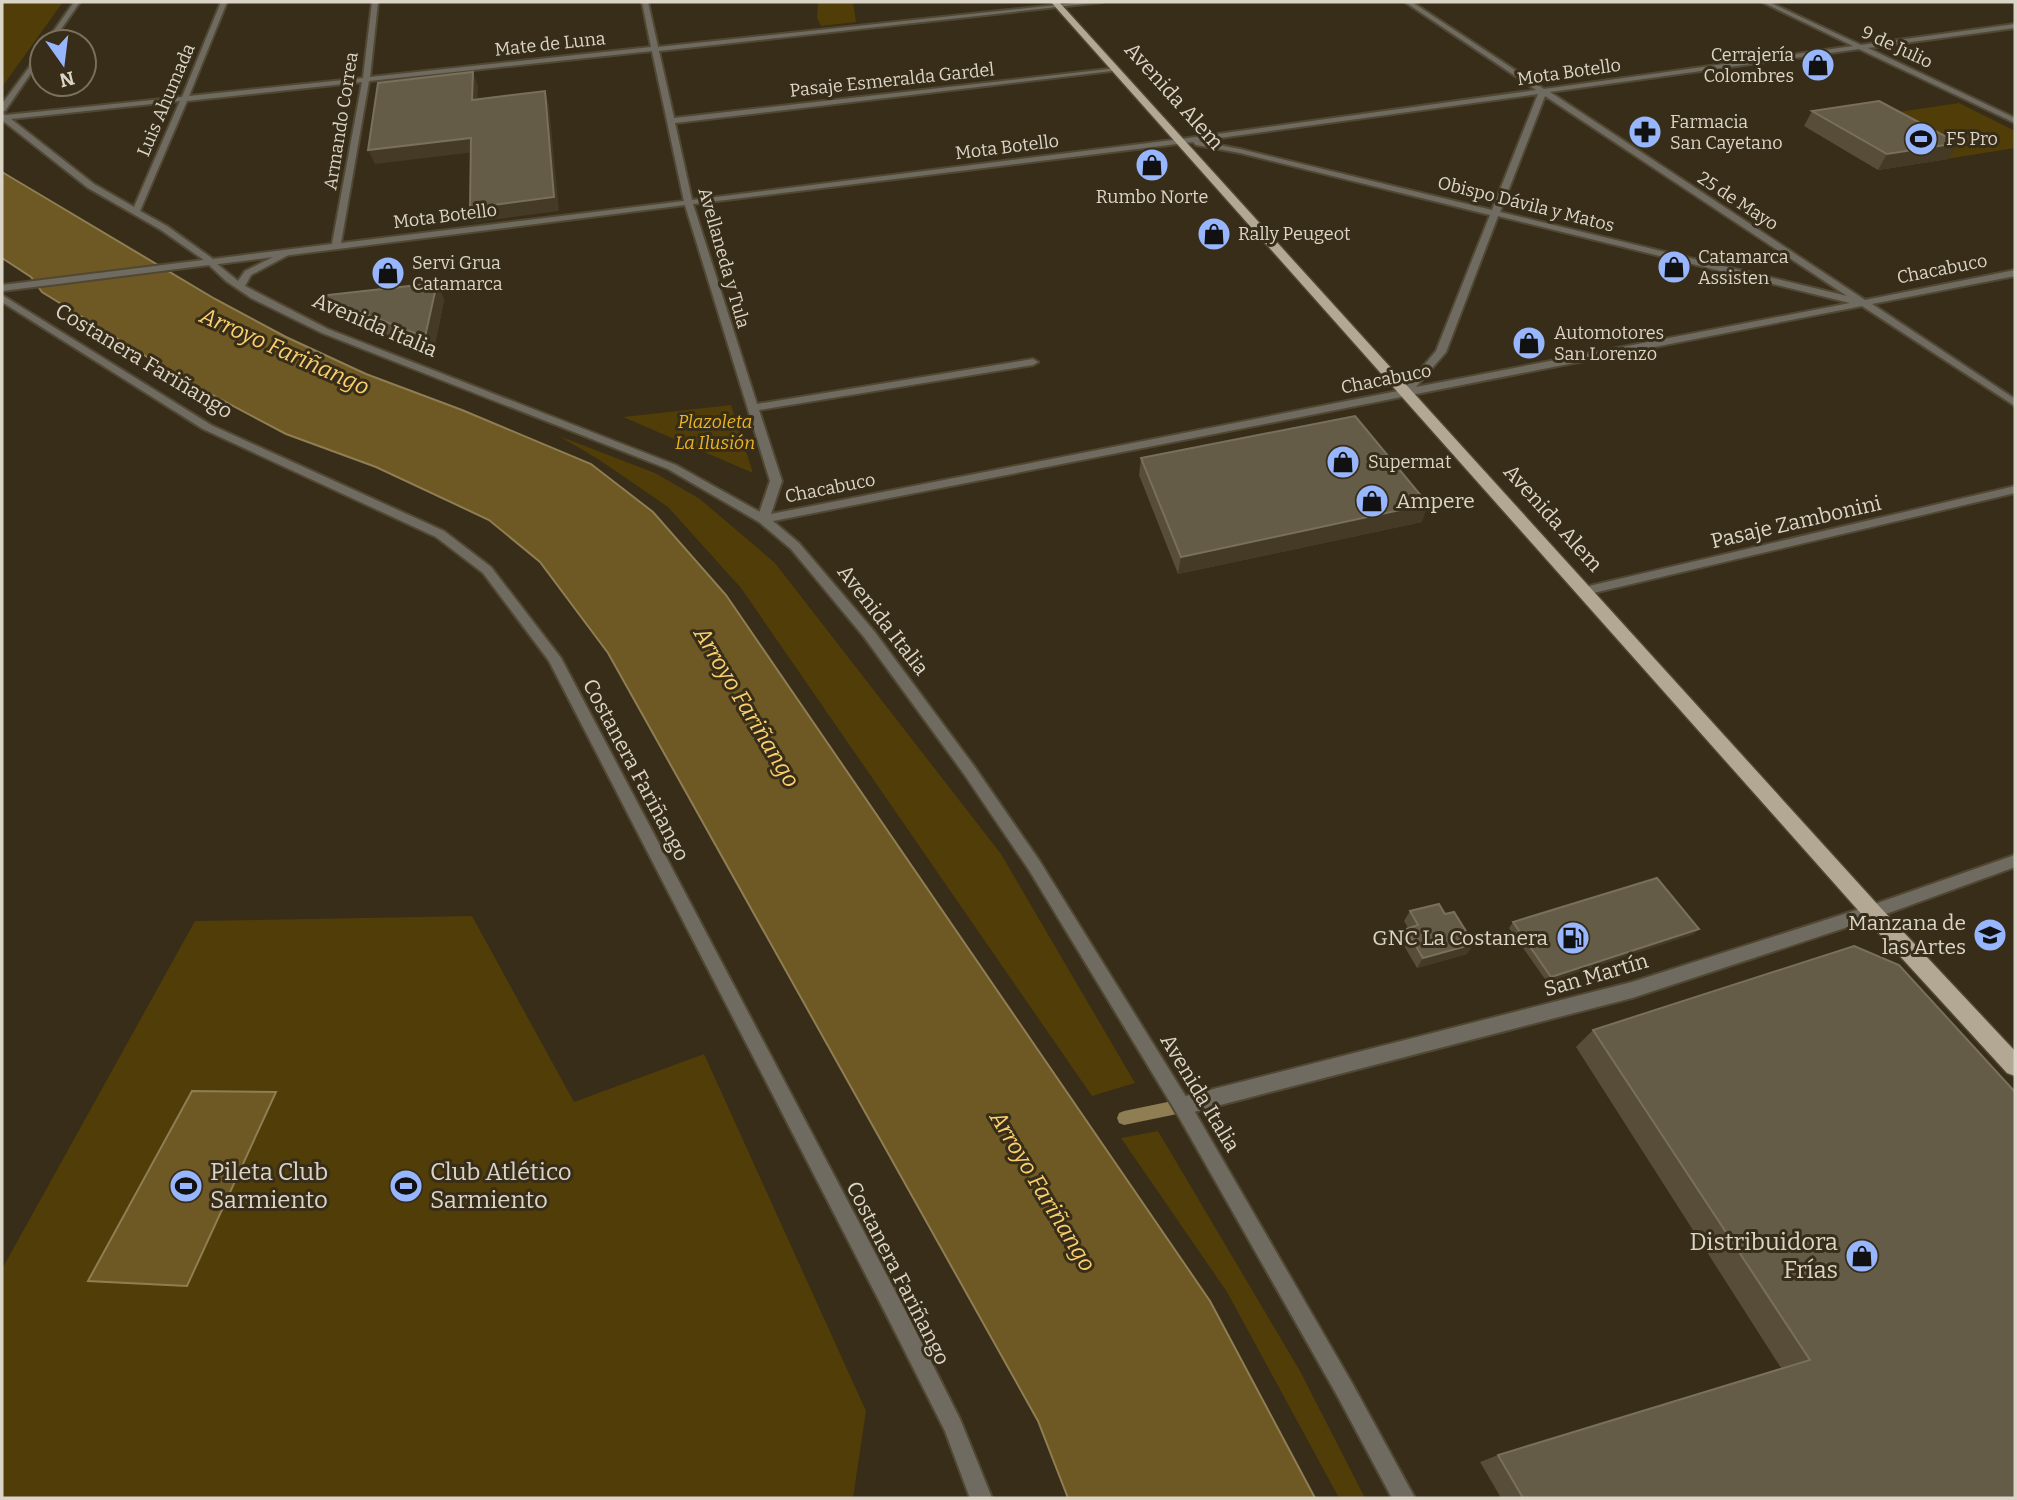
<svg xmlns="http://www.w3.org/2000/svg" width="2017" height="1500" viewBox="0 0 2017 1500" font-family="Bitter,serif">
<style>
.green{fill:#513d08}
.water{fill:#6e5823;stroke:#8f7e54;stroke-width:2}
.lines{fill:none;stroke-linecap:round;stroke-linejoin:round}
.stream{fill:#8f7e54;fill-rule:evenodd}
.minor-casing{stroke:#514834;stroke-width:4}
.tertiary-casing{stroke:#514834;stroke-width:4}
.primary-casing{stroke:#514834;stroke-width:3}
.minor{fill:#706b61;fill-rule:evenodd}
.tertiary{fill:#706b61;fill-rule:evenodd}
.primary{fill:#b2a893;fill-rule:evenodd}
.wall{fill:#574d38}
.shaded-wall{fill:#443a25}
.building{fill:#655c47;stroke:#786f5c;stroke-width:2}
.labels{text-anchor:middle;stroke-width:6;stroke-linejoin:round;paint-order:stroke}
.far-street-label{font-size:18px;fill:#dbd5c8;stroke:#372d18}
.far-poi-label{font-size:18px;fill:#dbd5c8;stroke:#372d18;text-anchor:start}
.far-park-label{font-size:18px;font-style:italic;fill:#ebb522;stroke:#372d18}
.street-label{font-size:21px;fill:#dbd5c8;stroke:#372d18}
.poi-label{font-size:21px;fill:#dbd5c8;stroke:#372d18;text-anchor:end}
.water-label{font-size:23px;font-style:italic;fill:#facf6e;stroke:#372d18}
.near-poi-label{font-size:24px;fill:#dbd5c8;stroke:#372d18;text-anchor:start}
</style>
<rect width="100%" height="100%" fill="#372d18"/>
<g class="green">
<polygon points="2,2 63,2 2,87"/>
<polygon points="818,2 853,2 856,22 821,26 817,18"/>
<polygon points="1959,103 2015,131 2015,148 1878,170 1804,126"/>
<polygon points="731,405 753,473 623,417"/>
<polygon points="559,436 655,473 700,499 775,563 1001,854 1135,1083 1092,1096 741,588 668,507 598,459"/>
<polygon points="472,916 574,1102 704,1054 866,1411 853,1498 2,1498 2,1269 195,921"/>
<polygon points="1158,1131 1300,1371 1365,1498 1339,1498 1227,1292 1121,1138"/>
</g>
<g class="water">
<polygon points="2,172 215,299 286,337 366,374 462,410 591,464 653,512 726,595 1210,1301 1315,1498 1068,1498 1038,1421 608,653 540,562 489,520 376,467 286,434 186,381 42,292 31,277 2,258"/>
<polygon points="192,1091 276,1092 187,1286 88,1281"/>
</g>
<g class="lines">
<polygon class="stream" points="1182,1099 1187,1101 1189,1106 1187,1111 1182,1113 1124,1125 1119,1123 1117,1118 1119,1113 1124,1111"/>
<defs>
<g id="minor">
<polygon points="74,2 80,2 52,42 46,42"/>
<path d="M221 2H227L189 96 363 78 372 2H378L370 77 651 47 642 2H648L658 47 1085 2H1103L659 51 674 118 1117 68 1120 70 675 123 692 200 1181 139 1536 90 1405 2H1412L1544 89 1853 46 1762 2H1769L1861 45 2015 24V28L1868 48 2015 118V123L1859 49 1550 92 1865 300 2015 270V276L1872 304 2015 399V406L1862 306 763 523 757 519 770 481 685 205 211 265 161 230 88 188 2 120V114L6 115 182 97ZM652 51 684 201 341 243 369 81ZM362 82 332 244 213 259 167 226 140 211 187 101ZM1538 94 1492 210 1240 149 1198 141ZM1545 96 1847 296 1500 212ZM180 101 134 207 94 184 11 119ZM1193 142 1196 145 1240 153 1490 215 1436 351 1403 390 771 514 782 481 759 410 1033 365 1038 362 1033 359 757 404 693 204ZM1498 216 1850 303 1416 387 1446 352Z"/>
<polygon points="42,50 42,57 5,111 2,111 2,104"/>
<polygon points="2015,486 2015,493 1585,595 1579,591 1585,587"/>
<polygon points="2015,855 2015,867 1872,919 1632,998 1182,1115 1176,1112 1173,1106 1176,1100 1182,1097 1632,982 1872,905"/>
</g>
<g id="tertiary">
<polygon points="287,250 294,252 251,275 245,286 328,329 676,465 767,516 799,543 874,631 974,766 1039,860 1188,1100 1352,1383 1415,1498 1392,1498 1338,1397 1176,1112 1029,870 964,774 864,637 791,549 759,522 668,469 322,333 251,298 226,281 209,265 2,291 2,285 211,259 238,281 245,271"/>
<polygon points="2,295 211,425 444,531 491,567 561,658 903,1306 960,1419 992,1498 970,1498 945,1431 889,1320 549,661 483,573 436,537 203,429 2,302"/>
</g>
<polygon id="primary" points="1051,2 1059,2 1879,906 2015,1051 2015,1076 2007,1073 1865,918"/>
</defs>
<use href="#minor" class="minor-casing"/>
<use href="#tertiary" class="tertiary-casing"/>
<use href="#primary" class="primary-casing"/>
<use href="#minor" class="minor"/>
<use href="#tertiary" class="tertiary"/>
<use href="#primary" class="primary"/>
</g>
<g class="wall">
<polygon points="1812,111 1948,159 1878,170 1804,126"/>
<polygon points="437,283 444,300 433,354 327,312 319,296"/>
<polygon points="1141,458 1422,522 1178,574 1139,475"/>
<polygon points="1410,911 1445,914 1467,954 1417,968 1400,939 1406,929 1408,928 1404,921"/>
<polygon points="1513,922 1694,934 1547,982 1509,928"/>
<polygon points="1593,1030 2015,1498 1501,1498 1480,1462 1498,1455 1781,1368 1576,1047"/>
</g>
<g class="shaded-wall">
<polygon points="473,72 478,86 477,113 472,100"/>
<polygon points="545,91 549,105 559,211 475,222 470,208"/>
<polygon points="471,138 476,152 375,164 368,150"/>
<polygon points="1958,143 1948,159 1878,170 1887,154"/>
<polygon points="437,283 444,300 433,354 425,337"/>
<polygon points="1428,504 1422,522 1178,574 1181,557"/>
<polygon points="1699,929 1694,934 1547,982 1551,977"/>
<polygon points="1474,944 1467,954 1417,968 1423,958"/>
</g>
<g class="building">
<polygon points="473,72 472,100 545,91 554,197 470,208 471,138 368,150 378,83"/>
<polygon points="1879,101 1958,143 1887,154 1812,111"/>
<polygon points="437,283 425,337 319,296"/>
<polygon points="1355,416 1428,504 1181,557 1141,458"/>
<polygon points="1657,878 1699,929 1551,977 1513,922"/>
<polygon points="1439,904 1445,914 1454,912 1474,944 1423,958 1406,929 1418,925 1410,911"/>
<polygon points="1854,946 1899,965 2015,1092 2015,1498 1523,1498 1498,1455 1810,1360 1593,1030"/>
</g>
<defs>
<symbol id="shop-disc" viewBox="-11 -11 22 22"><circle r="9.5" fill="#97b6fd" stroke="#372d18"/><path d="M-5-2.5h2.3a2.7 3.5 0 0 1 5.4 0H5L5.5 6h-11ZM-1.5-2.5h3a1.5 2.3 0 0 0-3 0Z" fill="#111"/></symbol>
<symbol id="pharmacy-disc" viewBox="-11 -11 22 22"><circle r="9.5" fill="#97b6fd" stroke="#372d18"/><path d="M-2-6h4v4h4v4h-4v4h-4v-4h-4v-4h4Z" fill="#111"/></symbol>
<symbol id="stadium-disc" viewBox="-11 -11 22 22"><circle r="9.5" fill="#97b6fd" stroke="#372d18"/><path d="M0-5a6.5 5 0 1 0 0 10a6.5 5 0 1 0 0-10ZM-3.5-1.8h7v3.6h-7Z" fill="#111"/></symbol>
<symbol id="university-disc" viewBox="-11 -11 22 22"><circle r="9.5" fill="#97b6fd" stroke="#372d18"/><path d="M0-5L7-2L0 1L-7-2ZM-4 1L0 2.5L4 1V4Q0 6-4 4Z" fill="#111"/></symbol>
<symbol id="fuel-disc" viewBox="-11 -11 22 22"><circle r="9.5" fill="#97b6fd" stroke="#372d18"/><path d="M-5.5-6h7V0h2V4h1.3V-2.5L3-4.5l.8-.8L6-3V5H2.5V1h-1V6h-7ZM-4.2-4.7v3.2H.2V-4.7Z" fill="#111"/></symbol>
</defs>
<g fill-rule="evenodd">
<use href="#shop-disc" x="1799" y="46" width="38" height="38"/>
<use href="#pharmacy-disc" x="1626" y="113" width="38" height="38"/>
<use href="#stadium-disc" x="1902" y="120" width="38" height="38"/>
<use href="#shop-disc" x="1133" y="146" width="38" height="38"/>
<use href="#shop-disc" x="1195" y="215" width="38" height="38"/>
<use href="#shop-disc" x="1655" y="248" width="38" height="38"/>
<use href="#shop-disc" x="369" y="254" width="38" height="38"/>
<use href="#shop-disc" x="1510" y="324" width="38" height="38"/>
<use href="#shop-disc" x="1324" y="443" width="38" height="38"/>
<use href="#shop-disc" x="1353" y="482" width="38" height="38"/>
<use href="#university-disc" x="1971" y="916" width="38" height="38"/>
<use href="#fuel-disc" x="1554" y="919" width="38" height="38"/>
<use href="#stadium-disc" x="167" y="1167" width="38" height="38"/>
<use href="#stadium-disc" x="387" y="1167" width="38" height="38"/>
<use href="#shop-disc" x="1843" y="1237" width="38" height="38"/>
</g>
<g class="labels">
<g class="far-street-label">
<text transform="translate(550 44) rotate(-6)" y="6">Mate de Luna</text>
<text transform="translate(1897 47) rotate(25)" y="6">9 de Julio</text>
<text transform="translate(1569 72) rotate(-8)" y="6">Mota Botello</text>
<text transform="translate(892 80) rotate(-6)" y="6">Pasaje Esmeralda Gardel</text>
<text transform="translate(166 100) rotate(-67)" y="6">Luis Ahumada</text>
<text transform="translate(341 121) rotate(-81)" y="6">Armando Correa</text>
<text transform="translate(1007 147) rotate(-7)" y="6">Mota Botello</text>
<text transform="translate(1738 201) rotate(33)" y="6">25 de Mayo</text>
<text transform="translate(1526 204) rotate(14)" y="6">Obispo Dávila y Matos</text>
<text transform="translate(445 216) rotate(-7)" y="6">Mota Botello</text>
<text transform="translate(724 258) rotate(74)" y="6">Avellaneda y Tula</text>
<text transform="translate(1942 269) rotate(-11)" y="6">Chacabuco</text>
<text transform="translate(1386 379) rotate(-11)" y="6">Chacabuco</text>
<text transform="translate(830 488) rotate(-11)" y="6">Chacabuco</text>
</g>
<g class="far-poi-label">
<text x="1794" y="61" text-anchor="end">Cerrajería<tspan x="1794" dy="21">Colombres</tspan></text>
<text x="1670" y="128">Farmacia<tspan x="1670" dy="21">San Cayetano</tspan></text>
<text x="1946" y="145">F5 Pro</text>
<text x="1152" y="203" text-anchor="middle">Rumbo Norte</text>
<text x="1238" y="240">Rally Peugeot</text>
<text x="1698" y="263">Catamarca<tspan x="1698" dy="21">Assisten</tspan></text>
<text x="412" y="269">Servi Grua<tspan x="412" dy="21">Catamarca</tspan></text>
<text x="1554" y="339">Automotores<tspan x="1554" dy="21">San Lorenzo</tspan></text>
<text x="1368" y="468">Supermat</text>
</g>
<g class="far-park-label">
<text x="715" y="428">Plazoleta<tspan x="715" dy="21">La Ilusión</tspan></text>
</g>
<g class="street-label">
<text transform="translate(1174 96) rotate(48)" y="7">Avenida Alem</text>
<text transform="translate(375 325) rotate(23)" y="7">Avenida Italia</text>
<text transform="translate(144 361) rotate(31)" y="7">Costanera Fariñango</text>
<text transform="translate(1553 518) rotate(48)" y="7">Avenida Alem</text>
<text transform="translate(1796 522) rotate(-13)" y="7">Pasaje Zambonini</text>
<text transform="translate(883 620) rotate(52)" y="7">Avenida Italia</text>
<text transform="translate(636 770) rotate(62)" y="7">Costanera Fariñango</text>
<text transform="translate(1596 975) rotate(-16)" y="7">San Martín</text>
<text transform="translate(1200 1093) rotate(59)" y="7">Avenida Italia</text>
<text transform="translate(898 1273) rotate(63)" y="7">Costanera Fariñango</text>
</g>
<g class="poi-label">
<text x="1396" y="508" text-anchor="start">Ampere</text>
<text x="1966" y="930">Manzana de<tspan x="1966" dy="24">las Artes</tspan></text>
<text x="1548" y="945">GNC La Costanera</text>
</g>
<g class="water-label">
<text transform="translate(285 351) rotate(24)" y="8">Arroyo Fariñango</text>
<text transform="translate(747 707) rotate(59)" y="8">Arroyo Fariñango</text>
<text transform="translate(1043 1191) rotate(59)" y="8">Arroyo Fariñango</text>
</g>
<g class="near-poi-label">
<text x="210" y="1180">Pileta Club<tspan x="210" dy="28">Sarmiento</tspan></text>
<text x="430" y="1180">Club Atlético<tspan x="430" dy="28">Sarmiento</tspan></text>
<text x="1838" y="1250" text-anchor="end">Distribuidora<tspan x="1838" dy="28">Frías</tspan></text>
</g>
</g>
<rect width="2017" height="1500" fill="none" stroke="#dbd5c8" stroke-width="7"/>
<g transform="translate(63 63) rotate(166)"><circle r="33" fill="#372d18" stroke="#79705e" stroke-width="2"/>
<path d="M0-5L12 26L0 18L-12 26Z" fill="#97b6fd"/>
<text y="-10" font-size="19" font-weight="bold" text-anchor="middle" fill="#dbd5c8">N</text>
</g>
</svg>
